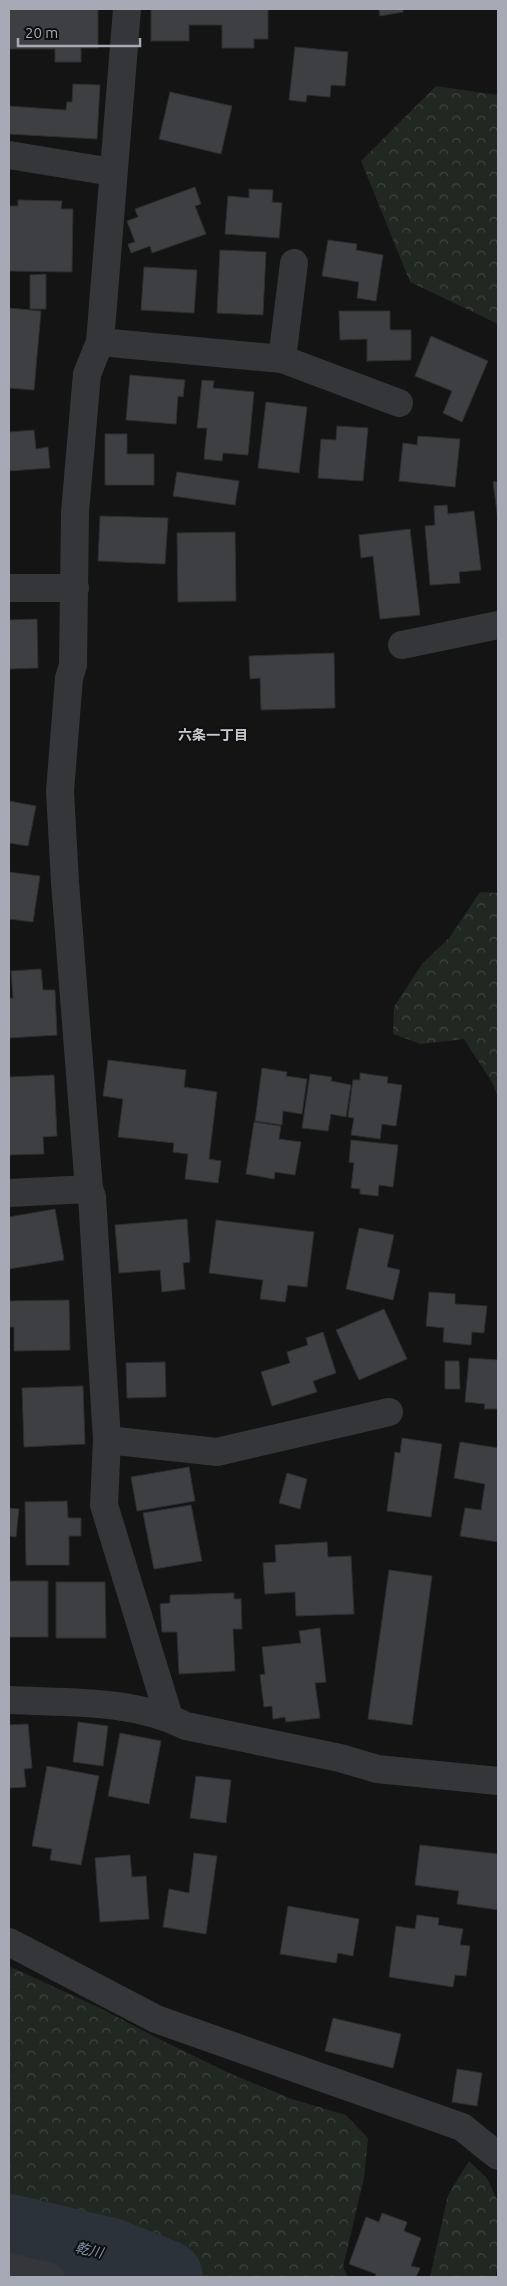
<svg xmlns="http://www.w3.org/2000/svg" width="507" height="2286" viewBox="0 0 507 2286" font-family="Ubuntu,'Noto Sans JP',sans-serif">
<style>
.forest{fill:url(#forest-crowns)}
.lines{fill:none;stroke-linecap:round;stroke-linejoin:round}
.river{stroke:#2b3239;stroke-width:74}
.building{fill:#3e3f42;stroke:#2e2e31}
.minor{stroke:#35363a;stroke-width:28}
.tertiary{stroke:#35363a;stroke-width:28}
.labels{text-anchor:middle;stroke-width:4;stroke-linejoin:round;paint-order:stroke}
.neighbourhood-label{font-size:14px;font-weight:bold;fill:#c7c9d1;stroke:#0f0f10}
.water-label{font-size:14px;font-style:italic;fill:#7f96af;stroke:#0f0f10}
</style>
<defs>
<pattern id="forest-crowns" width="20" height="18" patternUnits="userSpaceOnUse" patternTransform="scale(1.25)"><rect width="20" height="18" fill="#202821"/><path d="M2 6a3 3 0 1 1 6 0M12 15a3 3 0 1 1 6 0" fill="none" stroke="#3d443f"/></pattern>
</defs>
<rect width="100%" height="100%" fill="#141415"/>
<g class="forest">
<polygon points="436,86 498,95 498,324 410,282 361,161"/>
<polygon points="480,892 498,893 498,1098 493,1084 464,1039 421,1044 393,1034 394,1007 422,964 449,938"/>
<polygon points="9,1966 100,2008 161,2040 229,2073 292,2099 346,2115 368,2138 364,2178 343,2267 348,2277 182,2277 122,2251 9,2223"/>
<polygon points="469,2161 487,2178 498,2202 498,2267 495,2277 430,2277 448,2195"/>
</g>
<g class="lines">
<polyline class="river" points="9,2231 111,2255 166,2277"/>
</g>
<g class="building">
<polygon points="9,9 98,9 98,48 81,48 81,62 55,62 55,49 9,49"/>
<polygon points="151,9 268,9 268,39 254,39 254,48 222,48 222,25 189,25 189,41 151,41"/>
<polygon points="379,9 403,9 403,12 380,16"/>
<polygon points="295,47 348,52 345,86 331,85 330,97 307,95 306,102 289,100"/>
<polygon points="73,84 100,85 97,139 9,134 9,106 66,110 67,102 72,102"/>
<polygon points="170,92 232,106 221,154 159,139"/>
<polygon points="195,187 201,204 195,206 206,234 152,253 150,246 131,253 128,244 135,242 127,221 138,217 135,209"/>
<polygon points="249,189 273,190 272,202 282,203 279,238 225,234 228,196 249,198"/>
<polygon points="18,200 62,201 61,209 73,209 72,272 9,271 9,206 18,206"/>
<polygon points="328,240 357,244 356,250 383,255 376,301 357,298 359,282 322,276"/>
<polygon points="220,250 266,252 263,315 217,313"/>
<polygon points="144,267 197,270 194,313 141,310"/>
<polygon points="46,274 46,309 30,309 30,275"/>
<polygon points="9,308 41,311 34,390 9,388"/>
<polygon points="339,311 390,311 390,330 411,330 411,360 367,361 367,339 340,340"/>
<polygon points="431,336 488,361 462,422 443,413 452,391 415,376"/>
<polygon points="130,375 185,380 183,397 178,396 176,424 126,420"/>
<polygon points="202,380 214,381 213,388 254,392 248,455 223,453 222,461 204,459 207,428 197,428"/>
<polygon points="266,402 307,407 299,473 258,468"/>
<polygon points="337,426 368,428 363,481 318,478 321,439 336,440"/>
<polygon points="34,430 36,449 48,447 50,468 9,471 9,432"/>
<polygon points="105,434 127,434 127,454 154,454 154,485 105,485"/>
<polygon points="418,436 460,439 455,487 399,481 403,443 417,445"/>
<polygon points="177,472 239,481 235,505 173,496"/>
<polygon points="498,481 498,520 493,482"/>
<polygon points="447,505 448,514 474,511 481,570 459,572 460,583 430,585 425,526 435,525 434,506"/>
<polygon points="100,516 168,518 165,564 98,561"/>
<polygon points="410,529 420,615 380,619 373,556 361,558 359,535"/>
<polygon points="235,532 236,601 178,602 177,533"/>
<polygon points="37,619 38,668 9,669 9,620"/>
<polygon points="334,653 335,708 261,710 260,678 250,679 249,656"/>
<polygon points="9,801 36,806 28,846 9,843"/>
<polygon points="9,872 40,876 33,922 9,919"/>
<polygon points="41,969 43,990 55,990 57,1035 9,1038 9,998 13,998 11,971"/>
<polygon points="108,1060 186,1070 184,1087 217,1092 209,1159 221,1161 218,1183 185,1179 188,1154 173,1152 174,1143 118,1137 123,1099 103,1096"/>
<polygon points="262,1068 287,1072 286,1076 307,1079 302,1114 283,1111 282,1125 255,1121"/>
<polygon points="360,1073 388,1077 387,1083 402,1085 396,1126 382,1124 380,1139 351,1135 354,1118 348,1117 353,1080 360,1080"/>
<polygon points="310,1074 332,1077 331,1081 351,1085 346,1117 331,1114 328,1131 302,1128"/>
<polygon points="54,1075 57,1136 43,1137 44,1154 9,1155 9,1077"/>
<polygon points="254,1122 281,1126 279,1139 301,1142 295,1175 275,1172 274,1179 246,1174"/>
<polygon points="351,1140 398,1145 393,1187 379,1185 378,1196 360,1194 360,1189 351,1188 354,1163 349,1162"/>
<polygon points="55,1209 64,1260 9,1269 9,1217"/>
<polygon points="187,1219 190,1262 183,1263 185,1289 162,1292 160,1270 119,1273 115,1225"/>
<polygon points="216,1220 314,1232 307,1287 288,1285 285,1302 260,1299 263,1280 209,1273"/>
<polygon points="359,1228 394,1235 387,1267 400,1270 393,1300 346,1289"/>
<polygon points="429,1292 455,1294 455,1304 487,1306 484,1333 472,1332 471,1345 443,1342 444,1328 426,1326"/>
<polygon points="69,1300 70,1350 14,1351 14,1327 9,1327 9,1301"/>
<polygon points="384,1309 407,1359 359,1380 336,1330"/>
<polygon points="323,1332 336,1373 313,1381 317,1392 272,1406 261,1372 290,1363 287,1352 308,1345 306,1338"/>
<polygon points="469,1358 498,1360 498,1409 484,1409 485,1404 465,1402"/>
<polygon points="445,1361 459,1361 460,1389 445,1389"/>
<polygon points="165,1362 166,1397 127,1398 126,1363"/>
<polygon points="83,1386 85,1444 24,1447 22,1388"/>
<polygon points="402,1438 442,1444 431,1517 387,1511 395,1452 400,1453"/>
<polygon points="460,1442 498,1448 498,1542 460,1536 465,1508 481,1510 485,1484 454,1478"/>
<polygon points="189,1467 195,1501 137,1511 131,1477"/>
<polygon points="287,1473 307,1479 300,1509 279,1503"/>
<polygon points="67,1501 68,1518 81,1518 81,1536 69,1536 69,1565 26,1565 25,1502"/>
<polygon points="191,1505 202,1561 154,1569 143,1513"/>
<polygon points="9,1508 19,1509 16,1537 9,1536"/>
<polygon points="327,1542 328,1557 351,1556 354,1614 296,1616 295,1592 265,1594 263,1563 276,1562 275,1545"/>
<polygon points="389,1570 432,1576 412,1725 368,1719"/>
<rect x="9" y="1581" width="39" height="56"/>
<polygon points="56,1582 105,1582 106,1638 56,1638"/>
<polygon points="234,1593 234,1599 241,1599 242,1629 233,1629 235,1671 179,1674 177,1632 162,1632 160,1604 170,1603 170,1595"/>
<polygon points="320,1628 326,1682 315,1683 320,1718 286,1722 285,1717 273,1719 272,1706 264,1707 260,1675 265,1674 262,1647 301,1643 299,1631"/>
<polygon points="78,1722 108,1726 103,1766 73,1762"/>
<polygon points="28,1724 32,1768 24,1769 26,1787 9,1788 9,1725"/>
<polygon points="120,1733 161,1741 149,1804 108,1796"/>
<polygon points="47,1766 99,1776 81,1865 50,1860 52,1849 32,1846"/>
<polygon points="196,1776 231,1780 226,1823 190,1818"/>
<polygon points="420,1845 498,1854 498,1910 457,1904 459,1891 415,1885"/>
<polygon points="194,1853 217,1856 206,1934 163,1927 169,1889 189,1893"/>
<polygon points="130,1855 132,1877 146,1876 149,1919 100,1922 95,1858"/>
<polygon points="288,1906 359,1919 353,1956 338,1953 336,1963 280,1954"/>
<polygon points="417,1915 439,1918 438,1925 463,1929 460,1945 470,1946 466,1976 455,1975 453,1987 389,1977 396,1926 415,1929"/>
<polygon points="333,2018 401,2034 393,2068 325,2051"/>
<polygon points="457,2069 482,2073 477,2106 452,2102"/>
<polygon points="382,2213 407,2222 404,2231 421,2238 411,2266 420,2268 416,2277 375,2277 376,2274 349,2264 366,2217 379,2222"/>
</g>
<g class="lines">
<g class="minor">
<polyline points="127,9 100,342 87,374 75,512 73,665 69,678 60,791 65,882 89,1189 92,1197 107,1440 104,1505 169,1717"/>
<polyline points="9,155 112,172"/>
<polyline points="100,342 282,359 399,403"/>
<polyline points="282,359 294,263"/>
<polyline points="9,588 75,588"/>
<polyline points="402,645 498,625"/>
<polyline points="9,1193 89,1189"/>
<polyline points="107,1440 217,1452 389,1412"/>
<polyline points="9,1942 156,2019 462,2127 498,2156"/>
<polyline points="9,2267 51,2277"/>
</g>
<path class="tertiary" d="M9 1700C67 1703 132 1699 186 1726L340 1758 377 1769 498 1781"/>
</g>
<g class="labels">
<g class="neighbourhood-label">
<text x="213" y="740">六条一丁目</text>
</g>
<g class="water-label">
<text transform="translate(89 2250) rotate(13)" y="5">乾川</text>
</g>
</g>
<rect width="507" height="2286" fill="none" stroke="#a6aab5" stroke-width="20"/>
<path d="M18 38v8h122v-8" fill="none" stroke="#a6aab5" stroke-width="2.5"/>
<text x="25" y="38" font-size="15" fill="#a6aab5" stroke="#0f0f10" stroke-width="4" paint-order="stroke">20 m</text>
</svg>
